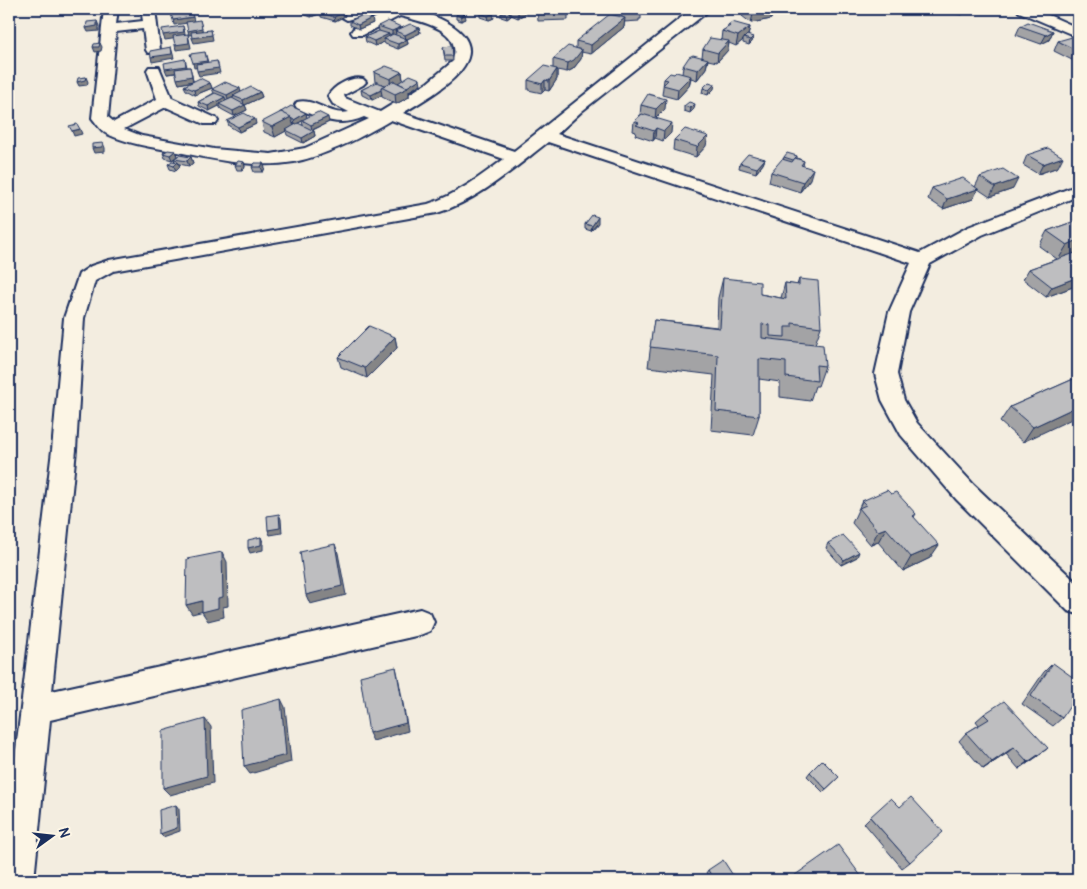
<svg xmlns="http://www.w3.org/2000/svg" width="1087" height="889" viewBox="0 0 1087 889" font-family="Pangolin,sans-serif">
<style>
.lines{fill:none;stroke-linecap:round;stroke-linejoin:round}
.street-casing{stroke:#1b2f5e;stroke-width:4}
.street{fill:#fcf5e5;fill-rule:evenodd}
.wall{fill:#a3a3a5;stroke:#1b2f5e;fill-rule:evenodd}
.shaded-wall{fill:#858586;stroke:#1b2f5e}
.building{fill:#bebec0;stroke:#1b2f5e}
</style>
<rect width="100%" height="100%" fill="#f3ede0"/>
<filter id="ink" filterUnits="userSpaceOnUse"><feTurbulence type="fractalNoise" baseFrequency=".02" numOctaves="2"/><feDisplacementMap in="SourceGraphic" scale="10" xChannelSelector="R" yChannelSelector="G"/><feConvolveMatrix kernelMatrix="1 2 1 2 8 2 1 2 1" color-interpolation-filters="sRGB"/></filter>
<g filter="url(#ink)">
<g class="lines">
<defs>
<g id="street">
<path d="M104 9H118L116 24 143 21 141 9H155L160 50 158 53H148L146 50 143 29 116 32 108 117 114 122 157 99 147 70 149 67H159L172 98 216 118 218 121 216 124H204L166 107 124 129 142 136 214 149 271 154 305 148 369 119 364 117C340 128 320 119 297 108L295 105 297 102C315 97 330 117 349 112L333 104 328 96C334 85 352 76 363 79L366 82 363 85 344 95 345 98 380 112 427 83 452 62C465 30 423 22 400 16L363 35H353L351 32 353 29 377 17 367 14 347 20 340 16C350 4 375 8 388 11L386 9C393 9 400 8 406 9 431 12 486 32 464 66 453 84 421 102 403 113L514 151 688 12 694 9H711L582 111 557 134 920 253 968 227 1078 185V196L982 235 930 264 909 312 897 374 904 400 917 423 974 485 1078 584V614L1068 611 956 499 901 435 882 400 875 374 889 312 911 263 548 142C514 168 479 200 437 213L113 271 95 281 84 318 76 450 52 691 420 609 430 613 434 622 430 631 420 635 50 720 34 880H9V808L52 450 64 318 79 274 91 266 109 260 428 204C456 195 480 177 504 159L391 120C362 137 328 155 294 162 254 169 213 159 173 151 150 147 129 144 107 134 102 132 96 123 92 118Z"/>
<polygon points="1017,9 1035,9 1078,28 1078,37 1019,12"/>
</g>
</defs>
<use href="#street" class="street-casing"/>
<use href="#street" class="street"/>
</g>
<g class="wall">
<polygon points="302,9 325,9 325,10 326,9 325,9 350,9 344,12 345,16 335,21 321,17 321,13 311,17 303,14"/>
<polygon points="494,9 529,9 529,11 518,18 511,15 511,16 507,19 501,17 501,13 502,12 494,10"/>
<polygon points="537,9 568,9 568,20 538,21"/>
<polygon points="619,9 641,9 641,19 639,19 639,21 624,22 624,27 591,54 581,52 581,59 573,69 567,72 557,70 557,79 549,91 545,90 542,93 528,90 528,80 553,68 553,59 576,48 576,41 622,17"/>
<polygon points="743,9 772,9 773,10 771,19 751,23 742,16"/>
<polygon points="776,9 807,9 807,12 784,16 776,10"/>
<polygon points="935,9 966,9 962,15"/>
<polygon points="480,13 494,18 489,20 480,17"/>
<polygon points="456,15 466,19 461,21 456,19"/>
<polygon points="350,21 373,23 359,29 350,25"/>
<polygon points="728,25 750,27 748,36 753,37 752,42 749,45 743,43 743,40 736,46 729,43 728,50 717,62 708,60 706,68 697,80 691,78 689,86 677,99 662,95 664,79 674,74 682,74 683,66 702,57 703,49 721,40 722,31 727,28"/>
<polygon points="378,26 401,29 419,28 420,33 407,39 408,44 398,49 385,44 384,42 375,46 366,42 365,37 379,31"/>
<polygon points="1020,26 1053,31 1049,40 1041,44 1016,35"/>
<polygon points="1058,41 1078,51 1078,63 1054,51"/>
<polygon points="452,46 453,61 445,61 443,47"/>
<polygon points="187,67 190,67 193,81 210,83 212,88 195,95 186,90 184,86 193,81 179,84 176,73 167,74"/>
<polygon points="374,72 402,72 403,80 421,84 409,91 409,97 396,104 382,97 382,95 372,100 362,95 361,90 377,82 375,82"/>
<polygon points="703,88 714,89 708,95 702,93"/>
<polygon points="212,89 241,92 260,92 262,97 245,105 247,110 234,116 221,109 219,106 209,111 199,106 198,102 214,93"/>
<polygon points="641,105 665,109 656,118 671,133 663,141 655,138 653,141 635,135 636,132 633,131 634,121 640,115"/>
<polygon points="684,106 694,109 690,113 684,111"/>
<path d="M306 113 307 118 329 122 313 130 314 131 315 136 303 143 287 135 286 131 275 137 264 132 262 122ZM302 121 303 125 293 126V123L295 125Z"/>
<polygon points="227,121 256,124 239,132 229,126"/>
<polygon points="674,140 706,146 696,157 673,150"/>
<polygon points="1078,145 1078,153 1075,151"/>
<polygon points="175,151 177,156 191,157 193,163 189,166 179,164 180,167 176,171 170,169 168,164 175,162 174,159 175,158 172,160 165,158 163,153"/>
<polygon points="1027,155 1058,167 1038,174 1023,165"/>
<polygon points="797,156 797,158 804,161 803,166 810,179 800,192 769,182 771,172 783,160 784,157"/>
<polygon points="765,159 763,164 756,173 739,168 740,163"/>
<polygon points="244,162 245,167 243,170 237,170 235,165"/>
<polygon points="255,163 265,168 263,172 254,172 252,167"/>
<polygon points="980,177 1013,189 990,197 978,189 973,199 943,209 928,199 932,188 975,187"/>
<polygon points="1078,220 1078,252 1075,253 1078,256 1078,285 1046,297 1023,279 1029,269 1057,259 1039,246 1047,231"/>
<polygon points="598,223 591,231 585,229 585,224"/>
<polygon points="723,278 760,294 781,298 785,283 797,285 799,279 821,327 815,344 825,366 818,386 815,386 810,401 780,397 780,382 759,379 759,416 753,435 711,430 714,375 648,367 654,320 717,327 718,298"/>
<polygon points="395,337 397,348 367,378 341,367 338,357"/>
<polygon points="1078,377 1023,442 1000,422 1010,407"/>
<polygon points="891,494 916,514 914,517 930,558 903,571 878,542 871,545 852,523 862,501"/>
<polygon points="828,543 857,557 841,565 826,548"/>
<polygon points="1053,663 1062,718 1053,726 1022,704 1044,672"/>
<polygon points="984,714 1038,756 1019,769 1006,754 983,769 959,741 966,733 979,725 976,721"/>
<polygon points="810,772 839,777 823,792 807,776"/>
<polygon points="870,817 910,862 902,868 864,823"/>
<polygon points="708,870 736,880 711,880 706,873"/>
</g>
<g class="shaded-wall">
<polygon points="319,9 325,9 325,11 320,12 321,13 311,17 310,13"/>
<polygon points="341,9 350,9 341,13"/>
<polygon points="518,9 529,9 529,11 518,18"/>
<polygon points="785,9 807,9 807,12 784,16"/>
<polygon points="773,10 771,19 751,23 753,14"/>
<polygon points="344,12 345,16 335,21 334,17"/>
<polygon points="511,12 511,16 507,19 506,14"/>
<polygon points="493,13 494,18 489,20 488,16"/>
<polygon points="465,14 466,19 461,21 461,16"/>
<polygon points="193,17 194,22 174,25 173,20"/>
<polygon points="372,18 373,23 359,29 358,25"/>
<polygon points="625,18 624,27 591,54 591,45"/>
<polygon points="200,20 203,33 189,35 188,31"/>
<polygon points="97,21 99,26 99,31 88,32 86,28"/>
<polygon points="183,26 186,37 165,40 163,35"/>
<polygon points="401,27 402,31 395,31 396,34 392,36 392,31"/>
<polygon points="750,27 748,36 744,38 743,40 736,46 738,36"/>
<polygon points="419,28 420,33 407,39 408,44 398,49 398,44 406,40 405,35"/>
<polygon points="211,30 213,40 194,43 192,38"/>
<polygon points="1053,31 1049,40 1041,44 1046,35"/>
<polygon points="188,34 191,48 176,50 175,45"/>
<polygon points="389,34 389,39 384,39 384,42 375,46 374,41"/>
<polygon points="753,37 752,42 749,45 750,40"/>
<polygon points="729,41 728,50 717,62 718,53"/>
<polygon points="100,43 102,47 101,51 95,52 93,47"/>
<polygon points="171,47 174,58 152,62 151,57"/>
<polygon points="582,50 581,59 573,69 567,72 568,63"/>
<polygon points="205,52 209,66 194,68 193,63"/>
<polygon points="185,59 188,71 167,74 165,69"/>
<polygon points="708,59 706,68 697,80 698,70"/>
<polygon points="217,61 220,73 199,76 197,71"/>
<polygon points="190,67 193,81 179,84 177,79"/>
<polygon points="557,69 557,79 549,91 549,81"/>
<polygon points="402,72 403,82 391,88 390,79"/>
<polygon points="691,76 689,86 677,99 678,89"/>
<polygon points="86,77 88,82 87,85 79,86 77,82"/>
<polygon points="420,79 421,84 409,91 409,97 396,104 395,94"/>
<polygon points="545,80 545,90 542,93 542,84"/>
<polygon points="210,83 212,88 195,95 194,90"/>
<polygon points="715,84 714,89 708,95 709,90"/>
<polygon points="240,88 241,93 233,96 234,97 228,100 227,95"/>
<polygon points="381,90 382,95 372,100 371,95"/>
<polygon points="260,92 262,97 245,105 247,110 234,116 233,111 244,105 243,100"/>
<polygon points="225,97 226,102 219,104 219,106 209,111 208,106"/>
<polygon points="666,99 665,109 655,119 656,109"/>
<polygon points="695,104 694,109 690,113 691,108"/>
<polygon points="306,113 307,118 295,125 294,120"/>
<polygon points="291,117 294,127 286,130 286,131 275,137 272,127"/>
<polygon points="328,117 329,122 312,130 311,125"/>
<polygon points="255,119 256,124 239,132 238,127"/>
<polygon points="672,123 671,133 663,141 664,131"/>
<polygon points="656,128 655,138 653,141 654,131"/>
<polygon points="80,129 82,134 74,136 72,131"/>
<polygon points="314,131 315,136 303,143 302,138"/>
<polygon points="708,136 706,146 696,157 697,147"/>
<polygon points="103,143 105,148 105,152 94,153 92,148"/>
<polygon points="175,151 177,156 172,160 170,155"/>
<polygon points="191,157 193,163 189,166 187,161"/>
<polygon points="1063,157 1058,167 1038,174 1043,164"/>
<polygon points="765,159 763,164 756,173 757,168"/>
<polygon points="178,162 180,167 176,171 174,166"/>
<polygon points="244,162 245,167 243,170 241,165"/>
<polygon points="263,163 265,168 263,172 261,167"/>
<polygon points="813,169 810,179 800,192 803,182"/>
<polygon points="1018,179 1013,189 990,197 995,187"/>
<polygon points="978,189 973,199 943,209 947,199"/>
<polygon points="598,217 598,223 591,231 592,226"/>
<polygon points="1078,240 1078,252 1058,260 1067,245"/>
<polygon points="1078,277 1078,285 1046,297 1052,287"/>
<polygon points="395,337 397,348 367,378 365,368"/>
<polygon points="1078,406 1078,416 1023,442 1033,427"/>
<polygon points="279,514 281,519 282,533 270,535 268,530"/>
<polygon points="886,528 878,542 871,545 878,531"/>
<polygon points="261,537 263,542 263,550 250,553 248,548"/>
<polygon points="335,544 338,553 346,595 310,604 306,595"/>
<polygon points="939,545 930,558 903,571 911,557"/>
<polygon points="222,552 227,562 228,606 223,607 224,617 208,621 202,612"/>
<polygon points="859,552 857,557 841,565 844,560"/>
<polygon points="202,601 208,610 192,614 186,605"/>
<polygon points="396,667 398,676 408,731 373,741 369,733"/>
<polygon points="281,699 285,707 291,762 250,774 244,766"/>
<polygon points="205,719 211,727 213,783 170,795 163,788"/>
<polygon points="1014,747 1006,754 983,769 992,762"/>
<polygon points="1048,748 1038,756 1019,769 1028,762"/>
<polygon points="176,805 179,809 180,831 163,837 160,834"/>
</g>
<g class="building">
<polygon points="302,9 319,9 310,13"/>
<polygon points="327,9 336,9 344,12 334,17 320,12"/>
<polygon points="538,9 568,9 568,11 538,12"/>
<polygon points="623,9 642,9 638,9 640,12 625,13"/>
<polygon points="746,9 772,9 773,10 753,14"/>
<polygon points="485,10 493,13 488,16 480,13"/>
<polygon points="506,10 511,12 506,14 501,13"/>
<polygon points="191,11 193,17 173,20 171,14"/>
<polygon points="460,12 465,14 461,16 456,15"/>
<polygon points="610,14 625,18 591,45 576,41"/>
<polygon points="363,15 372,18 358,25 350,21"/>
<polygon points="200,20 202,28 188,31 186,22"/>
<polygon points="97,21 97,26 86,28 87,22"/>
<polygon points="388,21 401,27 392,31 378,26"/>
<polygon points="732,22 750,27 738,36 722,31 730,26 728,25"/>
<polygon points="1028,22 1053,31 1046,35 1020,26"/>
<polygon points="410,24 419,28 405,35 395,31"/>
<polygon points="183,26 184,32 163,35 162,29"/>
<polygon points="211,30 212,35 192,38 191,32"/>
<polygon points="379,31 389,34 374,41 365,37"/>
<polygon points="188,34 189,43 175,45 173,36"/>
<polygon points="393,34 407,39 398,44 384,39"/>
<polygon points="747,35 753,37 750,40 744,38"/>
<polygon points="1072,37 1078,40 1078,51 1058,41"/>
<polygon points="710,38 729,41 718,53 703,49"/>
<polygon points="100,43 99,47 93,47 94,44"/>
<polygon points="452,46 453,56 445,56 443,47"/>
<polygon points="568,46 582,50 574,60 568,63 553,59"/>
<polygon points="171,47 172,54 151,57 150,51"/>
<polygon points="205,52 207,61 193,63 190,54"/>
<polygon points="693,55 708,59 698,70 683,66 689,57"/>
<polygon points="185,59 186,66 165,69 164,63"/>
<polygon points="217,61 219,68 197,71 196,64"/>
<polygon points="386,66 402,72 390,79 374,72"/>
<polygon points="544,66 557,69 549,81 545,80 542,84 528,80"/>
<polygon points="190,67 192,76 177,79 175,69"/>
<polygon points="676,72 691,76 678,89 663,85 668,80 664,79 670,73 674,74"/>
<polygon points="410,75 420,79 407,87 398,83"/>
<polygon points="86,77 85,80 77,82 78,78"/>
<polygon points="200,78 210,83 194,90 184,86"/>
<polygon points="394,81 408,88 395,94 381,87"/>
<polygon points="225,82 240,88 227,95 212,89"/>
<polygon points="377,82 385,85 381,87 381,90 371,95 361,90"/>
<polygon points="709,82 715,84 709,90 703,88"/>
<polygon points="251,87 260,92 243,100 233,96"/>
<polygon points="215,93 225,97 208,106 198,102"/>
<polygon points="648,94 666,99 656,109 641,105"/>
<polygon points="232,98 245,105 233,111 219,104"/>
<polygon points="689,102 695,104 691,108 684,106"/>
<polygon points="291,106 306,113 294,120 281,112 279,113"/>
<polygon points="281,112 291,117 272,127 262,122"/>
<polygon points="318,112 328,117 311,125 302,120"/>
<polygon points="244,113 255,119 238,127 227,121"/>
<polygon points="642,114 672,123 664,131 656,128 654,131 636,125 639,123 634,121"/>
<polygon points="298,123 314,131 302,138 286,130"/>
<polygon points="77,124 80,129 72,131 69,126"/>
<polygon points="685,129 708,136 697,147 674,140"/>
<polygon points="103,143 102,147 92,148 92,144"/>
<polygon points="1048,148 1063,157 1043,164 1027,155"/>
<polygon points="168,150 175,151 170,155 163,153"/>
<polygon points="787,153 797,156 793,160 784,157"/>
<polygon points="748,154 765,159 757,168 740,163"/>
<polygon points="179,155 191,157 187,161 174,159"/>
<polygon points="795,158 804,161 801,165 813,169 803,182 771,172 782,159 792,162"/>
<polygon points="172,161 178,162 174,166 168,164"/>
<polygon points="238,161 244,162 241,165 235,165"/>
<polygon points="255,163 263,163 261,167 252,167"/>
<polygon points="1003,169 1018,179 995,187 980,177"/>
<polygon points="963,178 978,189 947,199 932,188"/>
<polygon points="592,215 598,217 592,226 585,224"/>
<polygon points="1078,220 1078,240 1067,245 1047,231"/>
<polygon points="1075,253 1078,256 1078,277 1052,287 1029,269"/>
<polygon points="723,278 760,282 760,294 786,299 785,283 799,285 799,279 818,281 821,327 792,323 792,327 785,327 785,337 770,336 770,325 762,324 762,338 823,345 825,366 816,365 817,381 786,377 786,362 759,359 759,416 716,411 718,355 650,347 654,320 720,328"/>
<polygon points="369,326 395,337 365,368 338,357"/>
<polygon points="1078,377 1078,406 1033,427 1010,407"/>
<polygon points="887,490 891,494 896,492 916,514 913,516 939,545 911,557 886,528 878,531 859,508 866,505 862,501"/>
<polygon points="279,514 280,528 268,530 267,516"/>
<polygon points="843,535 859,552 844,560 828,543"/>
<polygon points="261,537 261,545 248,548 248,540"/>
<polygon points="335,544 342,586 306,595 300,552"/>
<polygon points="222,552 223,597 218,598 218,608 202,612 202,601 186,605 187,559"/>
<polygon points="1053,663 1078,681 1078,694 1062,718 1031,696"/>
<polygon points="396,667 406,723 369,733 360,676"/>
<polygon points="281,699 286,755 244,766 241,710"/>
<polygon points="1004,701 1048,748 1028,762 1014,747 992,762 966,733 989,719 984,714"/>
<polygon points="205,719 207,776 163,788 163,731"/>
<polygon points="822,760 839,777 826,789 810,772"/>
<polygon points="911,797 943,832 910,862 870,817 891,798 900,807"/>
<polygon points="176,805 177,828 160,834 159,810"/>
<polygon points="838,845 864,880 788,880"/>
<polygon points="723,860 736,880 714,880 708,870"/>
</g>
</g>
<rect width="1087" height="889" fill="none" stroke="#fcf5e5" stroke-width="30"/>
<rect x="15" y="15" width="1057" height="859" fill="none" stroke="#1b2f5e" stroke-width="2" filter="url(#ink)"/>
<g transform="translate(52 836) rotate(75)" stroke="#fcf5e5" stroke-width="4" paint-order="stroke">
<path d="M0-4L9 19L0 12L-9 19Z" fill="#1b2f5e"/>
<text y="-8" font-size="14" font-weight="bold" text-anchor="middle" fill="#1b2f5e">N</text>
</g>
</svg>
